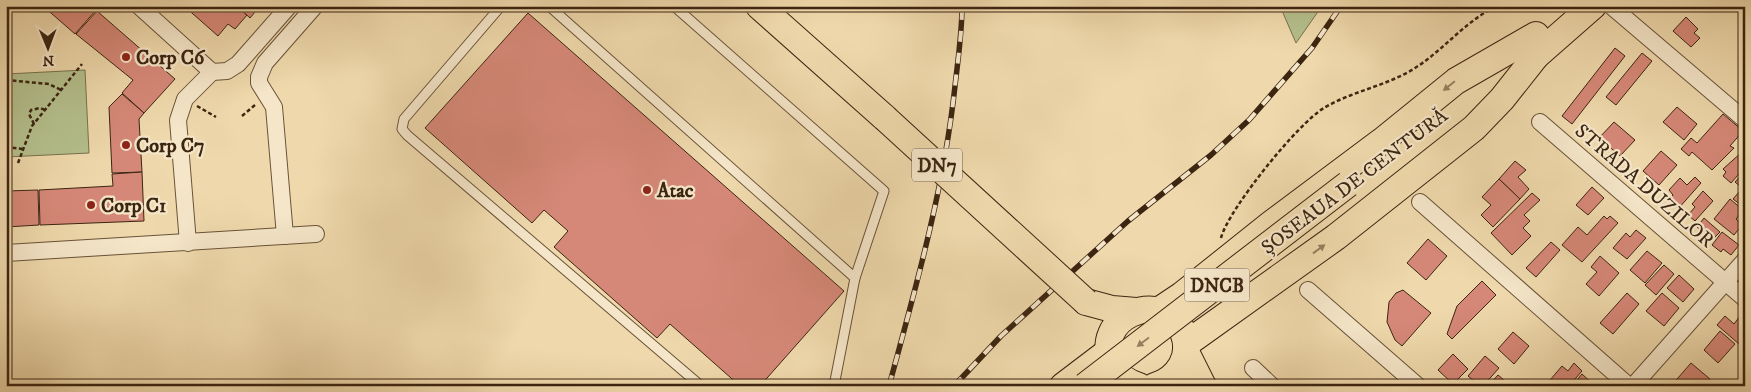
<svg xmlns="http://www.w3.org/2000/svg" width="1751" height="392" viewBox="0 0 1751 392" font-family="'IM FELL DW Pica',serif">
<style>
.green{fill:#b4c08d;stroke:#78724f}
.building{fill:#d68878;stroke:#3c2511}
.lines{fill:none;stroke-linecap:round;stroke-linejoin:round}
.lane-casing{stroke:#695238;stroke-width:11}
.street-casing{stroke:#695238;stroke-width:18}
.primary-casing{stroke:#3c2511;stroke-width:28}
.path{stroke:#3c2511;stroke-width:2.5;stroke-dasharray:4 2.5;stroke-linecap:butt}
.lane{stroke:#f5e6c9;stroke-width:9}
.street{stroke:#f5e6c9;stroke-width:16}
.primary{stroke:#efd9ac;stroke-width:26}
.rail-casing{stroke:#3c2511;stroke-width:5.5}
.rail{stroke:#f5e6c9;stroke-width:4;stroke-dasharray:11;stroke-linecap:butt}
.primary-bridge-casing{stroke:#3c2511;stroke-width:28;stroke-linecap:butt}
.primary-bridge{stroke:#efd9ac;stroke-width:26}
.oneway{fill:#967f5e}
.poi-dot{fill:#8f2418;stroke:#f5e6c9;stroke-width:2}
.labels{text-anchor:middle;stroke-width:4.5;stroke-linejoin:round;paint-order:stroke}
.shield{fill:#f5e6c9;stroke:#745f48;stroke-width:1}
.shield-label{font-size:19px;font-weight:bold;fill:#3c2511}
.poi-label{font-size:20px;font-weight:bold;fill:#3c2511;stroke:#f5e6c9;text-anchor:start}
.street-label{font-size:20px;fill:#3c2511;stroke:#f5e6c9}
</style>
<rect width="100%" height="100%" fill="#efd9ac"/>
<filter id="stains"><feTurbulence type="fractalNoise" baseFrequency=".004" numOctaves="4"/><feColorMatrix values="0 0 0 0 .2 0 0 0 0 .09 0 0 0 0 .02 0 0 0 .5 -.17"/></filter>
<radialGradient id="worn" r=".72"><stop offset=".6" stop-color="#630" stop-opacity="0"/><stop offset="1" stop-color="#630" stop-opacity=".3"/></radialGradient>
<g class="green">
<polygon points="1280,6 1322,6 1296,43"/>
<polygon points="85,70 89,153 6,157 6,74"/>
</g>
<g class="building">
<polygon points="43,6 92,6 96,10 75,34"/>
<polygon points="184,6 237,6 247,15 235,29 228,24 218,36"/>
<polygon points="237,6 260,6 250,18"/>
<polygon points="97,11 175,79 144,113 122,93 133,80 76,34"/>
<polygon points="528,13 844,291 760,386 740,386 670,324 657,338 554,247 568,231 544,210 532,223 425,128"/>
<polygon points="1686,17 1698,29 1694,33 1700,38 1691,47 1673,31"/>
<polygon points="1615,48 1625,56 1572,124 1562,116"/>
<polygon points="1642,53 1652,61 1616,105 1606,97"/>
<polygon points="122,94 144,113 139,119 142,172 112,173 109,107"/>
<polygon points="1677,107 1697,124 1684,140 1663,122"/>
<polygon points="1723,114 1743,131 1730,146 1734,148 1712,170 1692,152 1689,156 1681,149 1691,138 1697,143"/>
<polygon points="1614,122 1635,140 1620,156 1599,138"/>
<polygon points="1661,151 1677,165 1659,185 1643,171"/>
<polygon points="1742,152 1745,155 1745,167 1731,183 1723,176 1726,172 1723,169"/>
<polygon points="1515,161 1526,170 1518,177 1529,189 1520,199 1499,179"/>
<polygon points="1745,171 1745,185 1742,188 1735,182"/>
<polygon points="142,172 144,221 40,225 39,190 113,186 112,174"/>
<polygon points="1695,177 1701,183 1678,209 1669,200 1673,195 1669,190 1680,178 1687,185"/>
<polygon points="1499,179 1520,199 1493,227 1481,215 1491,205 1482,197"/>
<polygon points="1745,185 1745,208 1733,199"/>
<polygon points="1592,187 1604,198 1588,215 1576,205"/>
<polygon points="38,190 39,225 6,227 6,191"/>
<polygon points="1703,191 1713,201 1695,221 1688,215 1695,207 1692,204"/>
<polygon points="1532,193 1540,200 1524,215 1530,221 1523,228 1531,236 1512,255 1491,233"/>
<polygon points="1730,199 1743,210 1736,219 1742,225 1734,235 1714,219"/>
<polygon points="1604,216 1607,219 1610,216 1618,223 1582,262 1562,245 1578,227 1587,235"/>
<polygon points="1704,218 1720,232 1712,240 1697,227"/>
<polygon points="1636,230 1646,238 1627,259 1613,248 1626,233 1630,237"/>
<polygon points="1722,232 1739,245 1731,255 1723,249 1721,252 1712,245"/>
<polygon points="1428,239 1447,256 1426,280 1407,263"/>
<polygon points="1551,242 1560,250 1536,277 1526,268"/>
<polygon points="1647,251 1662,263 1645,283 1630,270"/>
<polygon points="1600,256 1619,273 1599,296 1586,284 1597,272 1591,267"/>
<polygon points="1664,265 1674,274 1656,295 1645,285"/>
<polygon points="1679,275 1694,289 1683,302 1667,288"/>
<polygon points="1482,281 1496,295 1452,339 1447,334 1457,306"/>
<polygon points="1403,290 1431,313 1402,346 1395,340 1387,322 1389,302 1396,293"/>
<polygon points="1627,293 1639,304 1613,334 1600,323"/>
<polygon points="1662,293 1679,308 1664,326 1646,311"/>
<polygon points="1743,312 1745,337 1739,344 1717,325 1725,316 1734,324"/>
<polygon points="1720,331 1735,344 1718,363 1704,350"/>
<polygon points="1513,332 1529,346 1514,364 1498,349"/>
<polygon points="1453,354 1468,369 1453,384 1438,370"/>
<polygon points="1485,356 1499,368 1483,386 1480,386 1468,376"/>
<polygon points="1574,363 1582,371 1569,386 1545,386 1562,366 1568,371"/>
<polygon points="1691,363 1710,379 1704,386 1671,386"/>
<polygon points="1745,373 1745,386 1736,386 1742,380 1740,378"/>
<polygon points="1582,374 1595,386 1572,386"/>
<polygon points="1498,375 1511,386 1488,386"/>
</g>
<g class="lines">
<defs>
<g id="lane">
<polyline points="501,6 404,119 402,129 407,135 701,386"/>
<polyline points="549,6 855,278"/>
<polyline points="674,6 884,191 855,278 834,386"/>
</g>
<g id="street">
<polyline points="139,6 212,72 227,71 238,64 289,6"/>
<polyline points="1611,6 1745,120"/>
<polyline points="1540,122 1745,299"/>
<polyline points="1420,202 1629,386"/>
<polyline points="285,236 274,107 259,83 259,77 265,63 315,6"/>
<polyline points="188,243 178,120 185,99 212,72"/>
<polyline points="6,253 316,234"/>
<polyline points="1308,290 1418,386"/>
<polyline points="1253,368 1272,386"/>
<polyline points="1633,386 1745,260"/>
</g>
<g id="primary">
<polyline points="759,6 885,118"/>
<polyline points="1528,63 1593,6"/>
<polyline points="1086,302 1112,309 1136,311"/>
<polyline points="1158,311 1182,295 1271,224 1382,141 1456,81 1536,35"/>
<polyline points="1186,344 1336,237 1474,128 1502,99 1536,56"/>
<polyline points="1186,352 1203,386"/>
<polyline points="1063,386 1109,351"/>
<path d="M1139 386C1128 383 1118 376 1113 365 1090 318 1162 286 1183 332 1193 356 1178 379 1155 386"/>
</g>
</defs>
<use href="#lane" class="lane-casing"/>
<use href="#street" class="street-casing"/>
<use href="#primary" class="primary-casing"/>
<g class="path">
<polyline points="6,80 49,84 61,90"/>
<polyline points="6,100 11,148"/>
<polyline points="197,106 216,117"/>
<polyline points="242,116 255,105"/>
<polyline points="34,124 29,114 31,110 40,108 45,110"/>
<polyline points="6,147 23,149"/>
<polyline points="18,163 32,126 82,64"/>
<path d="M1221 238C1228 210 1298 123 1324 108 1352 91 1387 86 1415 68 1445 49 1465 21 1497 6"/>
</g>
<use href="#lane" class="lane"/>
<use href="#street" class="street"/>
<use href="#primary" class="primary"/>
<defs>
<g id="rail">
<path d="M889 386C916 287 944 188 955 86 958 59 962 33 962 6"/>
<polyline points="954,386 1001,336 1128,221 1211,155 1249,120 1312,48 1341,6"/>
</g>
</defs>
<use href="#rail" class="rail-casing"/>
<use href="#rail" class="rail"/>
<defs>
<g id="primary-bridge">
<polyline points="885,118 1086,302"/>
<polyline points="1085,386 1348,184"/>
</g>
</defs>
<use href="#primary-bridge" class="primary-bridge-casing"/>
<use href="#primary-bridge" class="primary-bridge"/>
</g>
<defs><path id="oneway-solid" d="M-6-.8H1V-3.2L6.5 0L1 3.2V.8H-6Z" transform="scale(1.25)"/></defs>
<g class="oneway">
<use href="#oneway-solid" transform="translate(1449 86) rotate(141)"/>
<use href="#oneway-solid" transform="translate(1319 249) rotate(-36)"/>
<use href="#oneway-solid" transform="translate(1143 342) rotate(143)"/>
</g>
<g class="poi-dot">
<circle cx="126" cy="57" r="5"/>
<circle cx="126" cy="145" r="5"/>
<circle cx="647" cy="190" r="5"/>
<circle cx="91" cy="205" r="5"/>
</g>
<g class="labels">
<g class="shield">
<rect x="912" y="148.5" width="50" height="33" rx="4"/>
<rect x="1184.5" y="268.5" width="65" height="33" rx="4"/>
</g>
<g class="shield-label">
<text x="937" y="172">DN7</text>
<text x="1217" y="292">DNCB</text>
</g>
<g class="poi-label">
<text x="136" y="64">Corp C6</text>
<text x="136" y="152">Corp C7</text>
<text x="657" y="197">Atac</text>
<text x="101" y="212">Corp C1</text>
</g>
<g class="street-label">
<text transform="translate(1354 181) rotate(-37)" y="7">ȘOSEAUA DE CENTURĂ</text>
<text transform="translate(1645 185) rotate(41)" y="7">STRADA DUZILOR</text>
</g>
</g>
<rect width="1751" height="392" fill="none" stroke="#efd9ac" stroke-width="25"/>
<rect x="8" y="8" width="1736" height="377" fill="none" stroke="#3c2511" stroke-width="2.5"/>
<rect x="12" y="12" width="1726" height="367" fill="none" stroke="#3c2511"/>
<g transform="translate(48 48) rotate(179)" stroke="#f5e6c9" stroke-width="4" paint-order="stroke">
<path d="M0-4L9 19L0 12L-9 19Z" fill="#3c2511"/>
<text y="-8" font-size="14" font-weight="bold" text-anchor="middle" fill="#3c2511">N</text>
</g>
<rect width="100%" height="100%" filter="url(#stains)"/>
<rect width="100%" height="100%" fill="url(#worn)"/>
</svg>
